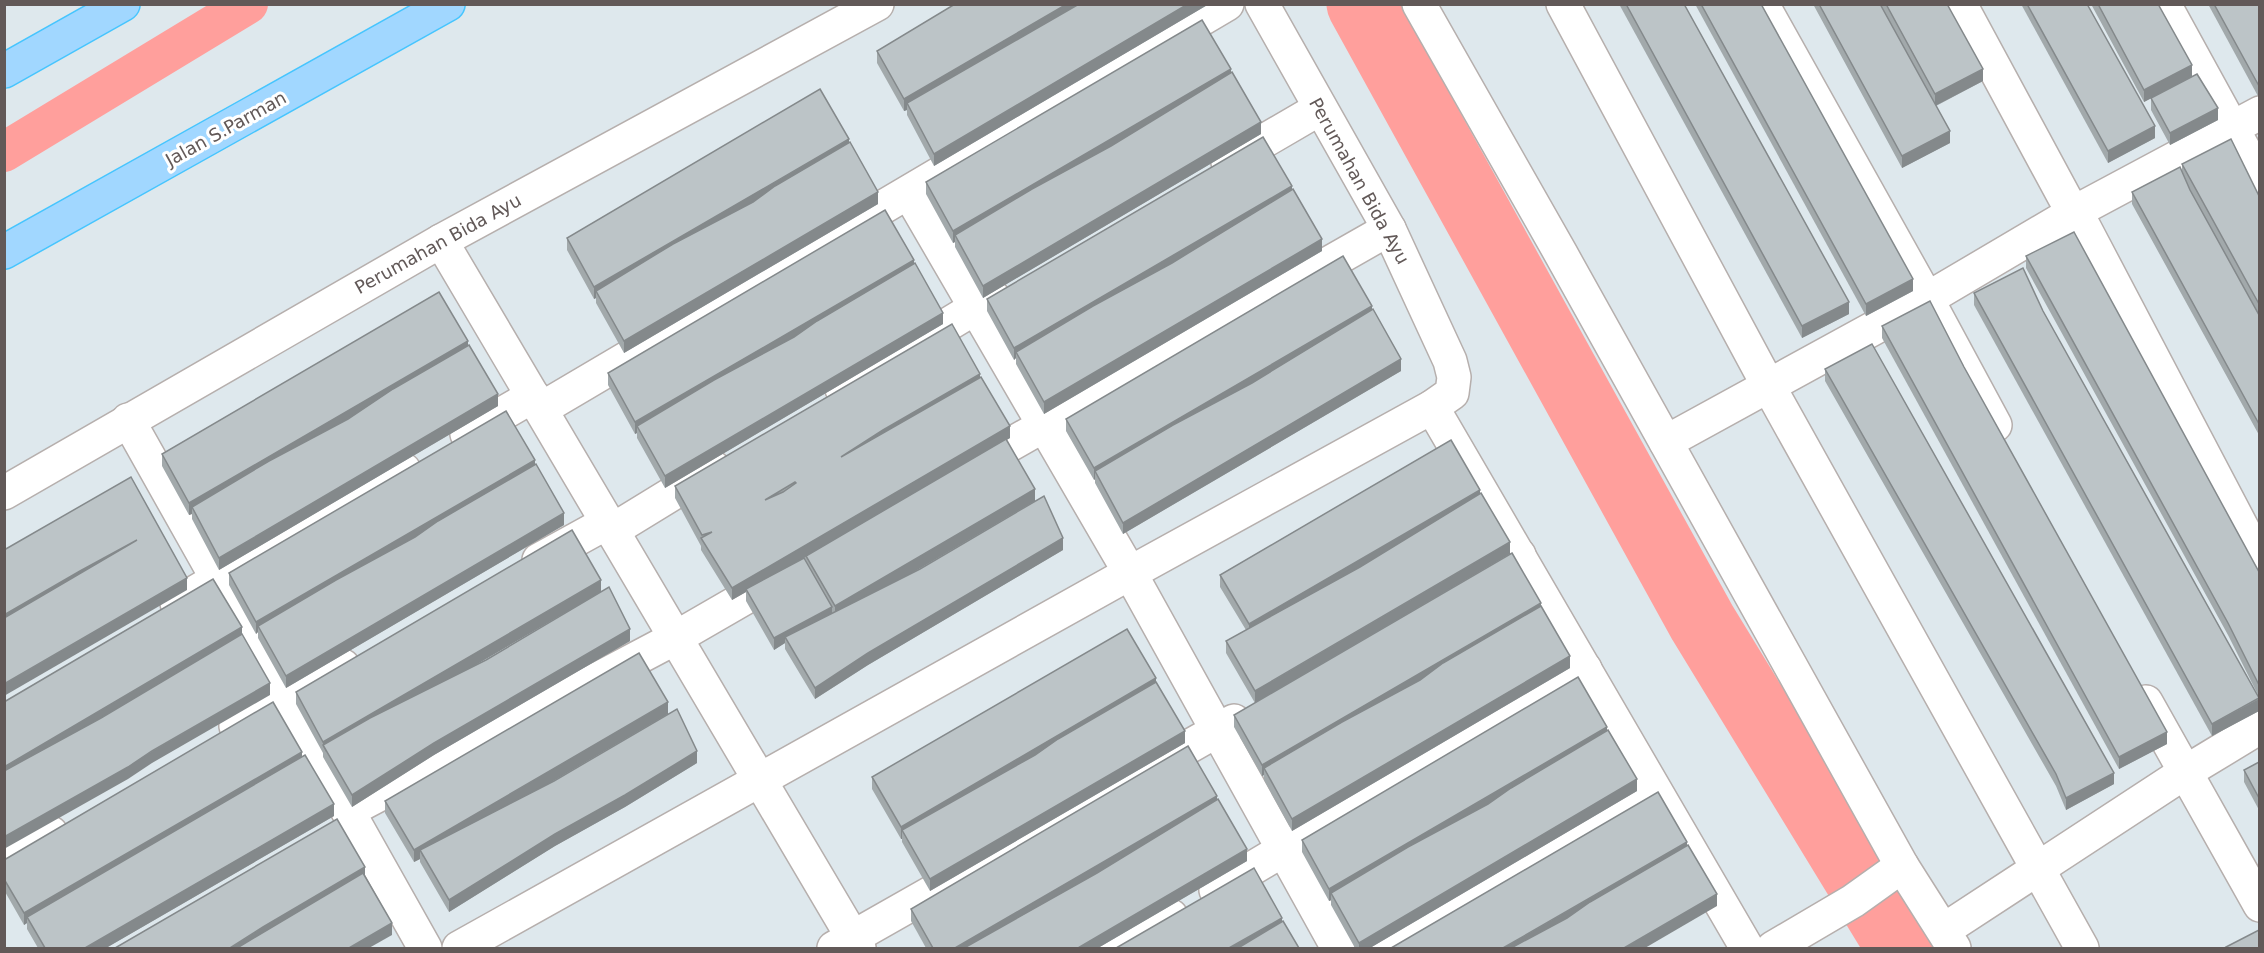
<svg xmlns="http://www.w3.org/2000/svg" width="2264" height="953" viewBox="0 0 2264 953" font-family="'DejaVu Sans',sans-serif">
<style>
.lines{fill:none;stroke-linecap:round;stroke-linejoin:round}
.canal{stroke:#ff9f9c;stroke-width:40}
.river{stroke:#ff9f9c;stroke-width:69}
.minor-casing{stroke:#b6afad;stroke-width:36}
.primary-casing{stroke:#46c5fe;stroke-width:36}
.minor{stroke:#fff;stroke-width:33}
.primary{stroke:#a1d7ff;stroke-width:33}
.wall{fill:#a2a9ab;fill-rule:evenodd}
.shaded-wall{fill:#84898b}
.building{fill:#bcc4c7;stroke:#84898b;stroke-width:1.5;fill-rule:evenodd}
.labels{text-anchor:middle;stroke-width:6;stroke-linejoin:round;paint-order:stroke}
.street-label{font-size:18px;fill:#625958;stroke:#fff}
</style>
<rect width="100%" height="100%" fill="#dee8ed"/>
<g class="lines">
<polyline class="canal" points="4,152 248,4"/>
<polyline class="river" points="1361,4 1702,622 1901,948"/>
<defs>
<g id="minor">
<polyline points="1419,4 1561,254 1902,866 1954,948"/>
<polyline points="1563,4 1768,385 2082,948"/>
<polyline points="1762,4 1927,299 2073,213 2084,227 2260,562"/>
<polyline points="1960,4 2073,213 2260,113"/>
<polyline points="2164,4 2260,179"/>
<polyline points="1228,162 1319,109"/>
<polyline points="909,193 1130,573 1338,948"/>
<polyline points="441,241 859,948"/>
<polyline points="842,389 993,297"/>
<polyline points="1432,407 1747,948"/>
<polyline points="541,409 1227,4"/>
<polyline points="128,420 425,948"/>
<polyline points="467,434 533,396"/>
<polyline points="1666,442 1927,299 1995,425"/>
<polyline points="971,467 1389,229"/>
<polyline points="4,493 441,241 877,4"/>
<polyline points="613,530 714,468"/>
<polyline points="539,560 608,522"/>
<polyline points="1476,580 1519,555"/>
<polyline points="177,603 404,470"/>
<polyline points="2146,702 2260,905"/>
<polyline points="236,726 343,666"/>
<polyline points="348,811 677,637 786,574"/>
<polyline points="4,860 51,833"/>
<polyline points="1216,890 1585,669"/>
<polyline points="1944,930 2184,773 2260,727"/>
<polyline points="459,948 1130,573 1432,407 1452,393 1454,377 1450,361 1389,229 1262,4"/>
<polyline points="834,948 1234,721"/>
<polyline points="1115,948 1171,916"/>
<polyline points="1378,948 1644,802"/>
<polyline points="1773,948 1853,901 1902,866"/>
</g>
<g id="primary">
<polyline points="4,71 123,4"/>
<polyline points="4,252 448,4"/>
</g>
</defs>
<use href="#minor" class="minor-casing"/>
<use href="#primary" class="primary-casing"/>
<use href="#minor" class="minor"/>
<use href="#primary" class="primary"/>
</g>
<g class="wall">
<polygon points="955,4 1209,4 934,166 907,115 907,110 904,111 877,63 877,51"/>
<polygon points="1619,4 1684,4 1849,314 1802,338"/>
<polygon points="1695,4 1761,4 1913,291 1866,316"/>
<polygon points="1813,4 1947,4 1983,81 1936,106 1950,143 1902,168"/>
<polygon points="2021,4 2087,4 2155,138 2108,163"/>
<polygon points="2091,4 2158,4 2192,77 2218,120 2170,145 2151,110 2151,98 2161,93 2144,102"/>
<polygon points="2208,4 2259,4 2259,98"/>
<polygon points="1231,73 1261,134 983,298 955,247 955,242 953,243 926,194 926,182"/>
<polygon points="849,143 878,204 624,353 596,303 596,298 594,299 567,250 567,238"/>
<polygon points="2182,164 2259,196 2259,435 2132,204 2132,192 2182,171"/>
<polygon points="1292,190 1322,251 1044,414 1016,364 1016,358 1014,360 987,311 987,299"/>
<polygon points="2026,256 2259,572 2259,697 2228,635 2026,268"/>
<polygon points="914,264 943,324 665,488 637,438 637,433 635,434 608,385 608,373"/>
<polygon points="1974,293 2043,311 2259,698 2259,711 2212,736 1974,305"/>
<polygon points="1372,310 1401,371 1123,534 1095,483 1095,479 1094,480 1066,431 1066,419"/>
<polygon points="1882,326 1964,367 2167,744 2119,769 1882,338"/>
<polygon points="468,346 498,406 219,570 192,519 192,514 189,515 162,466 162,454"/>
<polygon points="1825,369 2114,784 2066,810 2056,786 1825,381"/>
<polygon points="980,377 1010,438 1006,440 1035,501 910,574 1063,550 868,665 815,699 785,649 785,643 774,650 746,601 746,592 732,600 701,550 701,546 675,498 675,486"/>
<polygon points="1451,440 1255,703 1226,653 1226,641 1246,630 1220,587 1220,575"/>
<polygon points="535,464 564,525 286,688 258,638 258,632 256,634 229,585 229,573"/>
<path d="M601 592 630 641 434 755 352 807 323 757V753L296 704V692ZM600 592 486 660 473 666Z"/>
<polygon points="1541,606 1570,668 1292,831 1264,780 1264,775 1262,776 1234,727 1234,715"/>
<polygon points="1156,682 1185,743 930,891 902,842 902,839 901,839 872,789 872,777"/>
<polygon points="668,714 540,788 697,763 625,807 555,846 449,912 420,862 420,859 414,862 385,813 385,801"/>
<polygon points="1607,731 1637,791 1370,948 1355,948 1331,905 1331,900 1329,901 1302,852 1302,840"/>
<polygon points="302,756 334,816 106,948 38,948 27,929 27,923 24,925 4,890 4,860"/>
<polygon points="2259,762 2259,810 2244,782 2244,770"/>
<polygon points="1217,800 1247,861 1098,948 926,948 911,921 911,909"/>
</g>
<g class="shaded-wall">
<polygon points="1067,4 1088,4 907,103 907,110 904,111 904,99"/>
<polygon points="1188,4 1209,4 934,166 934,154"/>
<polygon points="2192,65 2192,77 2144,102 2144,90"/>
<polygon points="1231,69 1231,81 955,235 955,242 953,243 953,231"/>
<polygon points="1983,69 1983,81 1935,106 1935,94"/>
<polygon points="2218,108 2218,120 2170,145 2170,133"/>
<polygon points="1261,122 1261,134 983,298 983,286"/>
<polygon points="2155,126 2155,138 2108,163 2108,151"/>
<polygon points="1950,131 1950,143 1902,168 1902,156"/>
<polygon points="849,139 849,151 596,291 596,298 594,299 594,287"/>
<polygon points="1292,186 1292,198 1016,352 1016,358 1014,360 1014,348"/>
<polygon points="878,192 878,204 624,353 624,341"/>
<polygon points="1322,239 1322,251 1044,414 1044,402"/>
<polygon points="914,260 914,272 637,426 637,433 635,434 635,422"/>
<polygon points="1913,279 1913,291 1866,316 1866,304"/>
<polygon points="1849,302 1849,314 1802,338 1802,326"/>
<polygon points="1372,306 1372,318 1095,471 1095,479 1094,480 1094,468"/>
<polygon points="943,313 943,324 665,488 665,476"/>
<polygon points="468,341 468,353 192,507 192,514 189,515 189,503"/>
<polygon points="1401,359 1401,371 1123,534 1123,523"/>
<polygon points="980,374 980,386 841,457 883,430"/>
<polygon points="498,394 498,406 219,570 219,558"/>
<polygon points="1010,426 1010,438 747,591 746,589 746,592 732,600 732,588"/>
<polygon points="535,460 535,472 258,626 258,632 256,634 256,622"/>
<polygon points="1035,489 1035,501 835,618 835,606"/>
<polygon points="1480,490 1480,502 1249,636 1249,624"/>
<polygon points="564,513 564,525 286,688 286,676"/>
<polygon points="1063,538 1063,550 868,665 815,699 815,688 868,653"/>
<polygon points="137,540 4,627 4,615 80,571"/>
<polygon points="1510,542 1510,554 1255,703 1255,691"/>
<polygon points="187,578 187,590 4,696 4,684"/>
<polygon points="601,580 601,592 326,752 323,746 323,742"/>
<polygon points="1541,603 1541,615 1264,768 1264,775 1262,776 1262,765"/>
<polygon points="832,607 832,619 785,637 785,643 774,650 774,638"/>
<polygon points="242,627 242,639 4,779 4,767"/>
<polygon points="630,629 630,641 434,755 352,807 352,795 434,743"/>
<polygon points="1570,656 1570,668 1292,831 1292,819"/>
<polygon points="1156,678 1156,690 902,830 902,839 901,839 901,827"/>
<polygon points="270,683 270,695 152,763 128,779 4,849 4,837"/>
<polygon points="2259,699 2259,711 2212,736 2212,724"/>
<polygon points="668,702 668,714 423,857 420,850 420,859 414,862 414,850"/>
<polygon points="1607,727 1607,739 1331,893 1331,900 1329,901 1329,889"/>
<polygon points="1185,731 1185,743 930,891 930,879"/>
<polygon points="2167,732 2167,744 2119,769 2119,757"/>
<polygon points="697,751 697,763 625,807 555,846 449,912 449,900 555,834"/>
<polygon points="302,752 302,764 27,917 27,923 24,925 24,913"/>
<polygon points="2114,773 2114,784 2066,810 2066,798"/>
<polygon points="1637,779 1637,791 1370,948 1359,948 1359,943"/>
<polygon points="1217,796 1217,808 975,948 955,948"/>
<polygon points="334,804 334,816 106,948 85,948"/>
<polygon points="1687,842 1687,853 1524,948 1503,948"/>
<polygon points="1247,849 1247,861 1098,948 1078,948"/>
<polygon points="365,867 365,879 249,948 230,948 263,927"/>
<polygon points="1717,894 1717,906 1645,948 1624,948"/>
<polygon points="1282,918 1282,929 1250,948 1229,948"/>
<polygon points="392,923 392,935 369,948 349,948"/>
</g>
<g class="building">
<polygon points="955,4 1067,4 904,99 877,51"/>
<polygon points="1079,4 1188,4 934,154 907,103"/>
<polygon points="1626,4 1684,4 1849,302 1802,326"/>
<polygon points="1701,4 1761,4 1913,279 1866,304"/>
<polygon points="1819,4 1880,4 1950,131 1902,156"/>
<polygon points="1886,4 1947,4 1983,69 1935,94"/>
<polygon points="2027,4 2087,4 2155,126 2108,151"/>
<polygon points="2098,4 2158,4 2192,65 2144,90"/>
<polygon points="2214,4 2259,4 2259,86"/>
<polygon points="1202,20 1231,69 953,231 926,182"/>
<polygon points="1232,72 1261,122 983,286 955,235 1032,189 1111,146"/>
<polygon points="2197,74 2218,108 2170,133 2151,98"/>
<polygon points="820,89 849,139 594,287 567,238"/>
<polygon points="1263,137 1292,186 1014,348 987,299"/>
<polygon points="2231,139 2259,196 2259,304 2182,164"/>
<polygon points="850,142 878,192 624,341 596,291 673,244 753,202 775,186"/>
<polygon points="2180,167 2190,190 2259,315 2259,424 2132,192"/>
<polygon points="1293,189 1322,239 1044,402 1016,352 1093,306 1172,263"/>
<polygon points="885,210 914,260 635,422 608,373"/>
<polygon points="2074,232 2259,572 2259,685 2228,623 2026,256"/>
<polygon points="1343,256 1372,306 1094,468 1066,419"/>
<polygon points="915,263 943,313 665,476 637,426 714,380 794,337 817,321"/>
<polygon points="2023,268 2043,311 2259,698 2212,724 1974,293"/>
<polygon points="439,292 468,341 189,503 162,454"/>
<polygon points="1930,301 1964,367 2167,732 2119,757 1882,326"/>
<polygon points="1373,309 1401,359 1123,523 1095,471 1173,425 1252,383"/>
<path d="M952 324 980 374 883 430 841 457 981 377 1010 426 732 588 701 538 712 532 702 535 675 486ZM795 482 796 483 783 492 765 500Z"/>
<polygon points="1872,344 2114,773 2066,798 2056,774 1825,369"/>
<polygon points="469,345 498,394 219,558 192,507 269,461 348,419 393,389"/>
<polygon points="506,411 535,460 256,622 229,573"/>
<polygon points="1006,439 1035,489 835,606 806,556"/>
<polygon points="1451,440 1480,490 1249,624 1220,575"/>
<polygon points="536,464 564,513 286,676 258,626 336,580 415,537 438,521"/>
<polygon points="131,477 187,578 4,684 4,618 137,540 80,571 4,615 4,550"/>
<polygon points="1481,493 1510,542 1255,691 1226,641 1360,567"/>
<polygon points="1044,496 1063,538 868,653 815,688 785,637 920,569"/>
<polygon points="572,530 601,580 323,742 296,692"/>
<polygon points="1512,553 1541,603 1262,765 1234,715"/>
<polygon points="804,558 832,607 774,638 746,589"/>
<polygon points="213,579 242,627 4,767 4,702"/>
<polygon points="609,587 630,629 434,743 352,795 323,745 370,718 486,660"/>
<polygon points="1541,606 1570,656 1292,819 1264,768 1342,722 1420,680 1443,663"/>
<polygon points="1127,629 1156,678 901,827 872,777"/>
<polygon points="242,634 270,683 152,751 128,767 4,837 4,771 101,718"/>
<polygon points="639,653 668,702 414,850 385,801"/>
<polygon points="1578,677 1607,727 1329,889 1302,840"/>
<polygon points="1156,682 1185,731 930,879 902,830 1035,755 1058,739"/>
<polygon points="273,702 302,752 24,913 4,879 4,860"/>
<polygon points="677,709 697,751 625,795 555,834 449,900 420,850 554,781"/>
<polygon points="1608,730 1637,779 1359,943 1331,893 1408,847 1488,804 1511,788"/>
<polygon points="1188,746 1217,796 955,948 933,948 911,909"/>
<polygon points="305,755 334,804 85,948 45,948 27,917"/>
<polygon points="2259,762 2259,798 2244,770"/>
<polygon points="1658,792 1687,842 1503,948 1391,948"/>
<polygon points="1218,799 1247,849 1078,948 964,948 1097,873"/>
<polygon points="337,819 365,867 263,927 230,948 115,948"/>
<polygon points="1688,845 1717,894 1624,948 1511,948 1567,918 1590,902"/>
<polygon points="1254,868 1282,918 1229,948 1116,948"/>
<polygon points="363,873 392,923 349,948 237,948"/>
<polygon points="1283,921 1299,948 1238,948"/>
<polygon points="2259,930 2259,948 2227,948 2226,947"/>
</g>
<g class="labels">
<g class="street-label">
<text transform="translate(226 129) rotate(-29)" y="6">Jalan S.Parman</text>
<text transform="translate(1359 181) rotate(61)" y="6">Perumahan Bida Ayu</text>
<text transform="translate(438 244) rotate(-29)" y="6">Perumahan Bida Ayu</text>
</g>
</g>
<rect width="2264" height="953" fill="none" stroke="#625958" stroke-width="12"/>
</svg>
